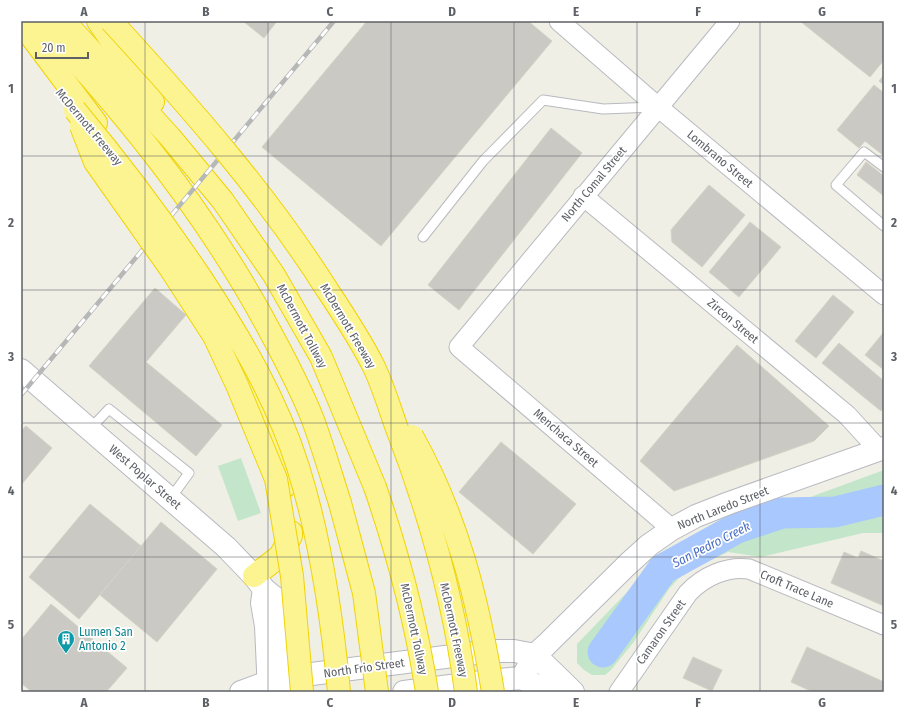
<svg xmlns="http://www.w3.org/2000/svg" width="905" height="713" viewBox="0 0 905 713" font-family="'Fira Sans Condensed',sans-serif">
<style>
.green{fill:#c3e6ca}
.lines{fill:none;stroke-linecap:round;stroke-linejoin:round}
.river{stroke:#a8c8fe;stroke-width:31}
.building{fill:#cac9c3;stroke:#d4d2c4}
.lane-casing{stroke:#b8babf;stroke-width:11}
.street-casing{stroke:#b8babf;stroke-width:21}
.secondary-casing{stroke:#b7b9bf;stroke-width:24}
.highway-casing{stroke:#f1d304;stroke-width:24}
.lane{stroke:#fff;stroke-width:9}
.street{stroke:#fff;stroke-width:19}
.secondary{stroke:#fff;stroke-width:22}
.highway{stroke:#fbf491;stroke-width:22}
.rail-casing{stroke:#b6b7b7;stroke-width:4.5}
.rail{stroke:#fff;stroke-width:3;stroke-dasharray:9;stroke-linecap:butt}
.highway-bridge-casing{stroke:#f1d304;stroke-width:24;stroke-linecap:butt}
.highway-bridge{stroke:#fbf491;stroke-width:22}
.grid{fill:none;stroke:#5d6066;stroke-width:1;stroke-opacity:0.55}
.labels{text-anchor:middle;stroke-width:3.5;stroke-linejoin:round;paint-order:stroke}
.street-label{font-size:12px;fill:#5d6066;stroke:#fff}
.culture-label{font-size:12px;fill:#0d838f;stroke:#fff;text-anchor:start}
.water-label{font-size:13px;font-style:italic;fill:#496ec2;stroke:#fff}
.neatline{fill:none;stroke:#5d6066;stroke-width:1.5}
.grid-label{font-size:13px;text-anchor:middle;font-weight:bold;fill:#5d6066}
</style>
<rect width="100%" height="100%" fill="#efefe6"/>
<g class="green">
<polygon points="241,458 261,513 238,521 218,466"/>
<polygon points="884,470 884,533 863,533 761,557 728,552 691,570 679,578 669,589 633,643 611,670 605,675 592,675 584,670 577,663 577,644 629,590 663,559 693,540"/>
</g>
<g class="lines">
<polyline class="river" points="603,652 663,569 737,528 782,513 835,512 884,500"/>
</g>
<g class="building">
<polygon points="243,21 277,21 264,38"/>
<polygon points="367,21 528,21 552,41 381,246 262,147"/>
<polygon points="800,21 884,21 884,60 870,77"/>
<polygon points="884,75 884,85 879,81"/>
<polygon points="874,85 884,93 884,156 865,141 859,148 837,130"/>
<polygon points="551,128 582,153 459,310 428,285"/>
<polygon points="866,162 884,176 884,196 857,175"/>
<polygon points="709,185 745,215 702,267 672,242 671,230"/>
<polygon points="750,222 781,247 739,297 709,272"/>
<polygon points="155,288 186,315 146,362 222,425 196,456 89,366"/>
<polygon points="833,295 854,312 816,358 795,341"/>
<polygon points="884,332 884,370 865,355"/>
<polygon points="839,343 884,381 884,407 881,411 822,363"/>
<polygon points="737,345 829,426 814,441 674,491 640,461"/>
<polygon points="26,426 52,448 21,485 21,431"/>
<polygon points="501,442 576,504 533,554 459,492"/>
<polygon points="90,504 141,546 79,619 29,577"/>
<polygon points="161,522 217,569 157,642 100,595"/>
<polygon points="861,551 884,561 884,606 831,583 844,552 858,558"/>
<polygon points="51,604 127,668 106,692 32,692 21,683 21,640"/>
<polygon points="807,647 884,682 884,692 813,692 791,682"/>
<polygon points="693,657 722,670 712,691 683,678"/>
</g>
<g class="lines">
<defs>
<g id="lane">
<polyline points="884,167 864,152 836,185 884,226"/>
<polyline points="423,237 483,161 543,100 603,109 655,107"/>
<polyline points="90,429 109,409 189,473 170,499"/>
</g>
<g id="street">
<polyline points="559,21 658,107 884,295"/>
<polyline points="583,196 847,415 879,450"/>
<polyline points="672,529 459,347 730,21"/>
<path d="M619 692 688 593C704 576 727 566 749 569L884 625"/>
</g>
<g id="secondary">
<polyline points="21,370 226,547 254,576 264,589 274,597 283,611 288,692"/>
<polyline points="264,589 262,603 266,626 269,692"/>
<polyline points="535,655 573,692"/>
<polyline points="522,678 535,655 546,645 627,565 649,545 672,529 696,516 729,503 884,448"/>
<polyline points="241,692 268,682 288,677 492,651 514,651 535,655"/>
<polyline points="404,692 497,680 522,678 548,692"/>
</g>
<g id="highway">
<path d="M39 21C129 116 211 219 272 335 287 363 302 391 313 420 323 447 331 475 340 503"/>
<polyline points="64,21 170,137 223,201 274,275 321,357 375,487"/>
<polyline points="98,21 153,102"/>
<polyline points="21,23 96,123"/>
<polyline points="251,376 276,445 285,486"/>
<polyline points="254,576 280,556 291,536 291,532"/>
</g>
</defs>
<use href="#lane" class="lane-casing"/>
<use href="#street" class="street-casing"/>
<use href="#secondary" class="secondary-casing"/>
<use href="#highway" class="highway-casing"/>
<use href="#lane" class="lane"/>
<use href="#street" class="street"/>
<use href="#secondary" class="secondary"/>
<use href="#highway" class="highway"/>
<defs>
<polyline id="rail" points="21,395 334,21"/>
</defs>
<use href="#rail" class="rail-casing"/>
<use href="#rail" class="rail"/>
<defs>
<g id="highway-bridge">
<path d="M111 21C189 106 266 193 328 291 344 315 361 341 374 367 383 386 389 406 396 426 429 511 454 601 466 692"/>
<path d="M75 110C121 165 163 221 203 281 241 339 277 400 298 467 321 540 332 616 339 692"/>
<polyline points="81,126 95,162 170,268 214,336 237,385 276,479 292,576 302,692"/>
<path d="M412 436C458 518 478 600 493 692"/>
<path d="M375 487C398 554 416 622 427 692"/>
<polyline points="340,503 364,593 377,692"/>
</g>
</defs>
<use href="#highway-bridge" class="highway-bridge-casing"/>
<use href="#highway-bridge" class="highway-bridge"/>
</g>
<path class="grid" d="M145 21V692M268 21V692M391 21V692M514 21V692M637 21V692M760 21V692M21 156H884M21 290H884M21 423H884M21 557H884"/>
<defs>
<symbol id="building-pin" viewBox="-11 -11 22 30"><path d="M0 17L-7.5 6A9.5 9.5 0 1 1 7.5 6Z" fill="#0f9aa8" stroke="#fff"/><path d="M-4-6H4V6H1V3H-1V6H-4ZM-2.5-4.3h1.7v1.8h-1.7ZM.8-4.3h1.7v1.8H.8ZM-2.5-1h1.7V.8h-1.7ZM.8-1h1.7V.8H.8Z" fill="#fff"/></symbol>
</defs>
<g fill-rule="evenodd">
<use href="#building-pin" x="56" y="629" width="20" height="27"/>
</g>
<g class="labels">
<g class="street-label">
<text transform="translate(89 127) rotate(50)" y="4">McDermott Freeway</text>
<text transform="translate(720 159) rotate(40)" y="4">Lombrano Street</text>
<text transform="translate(594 184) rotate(-50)" y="4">North Comal Street</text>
<text transform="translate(733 321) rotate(40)" y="4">Zircon Street</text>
<text transform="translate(302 326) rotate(62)" y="4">McDermott Tollway</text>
<text transform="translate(348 326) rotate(59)" y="4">McDermott Freeway</text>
<text transform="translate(566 438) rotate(41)" y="4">Menchaca Street</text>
<text transform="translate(145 477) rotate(41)" y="4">West Poplar Street</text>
<text transform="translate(723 508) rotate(-22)" y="4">North Laredo Street</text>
<text transform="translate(797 589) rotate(23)" y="4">Croft Trace Lane</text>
<text transform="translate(414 629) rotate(78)" y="4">McDermott Tollway</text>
<text transform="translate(454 630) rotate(78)" y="4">McDermott Freeway</text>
<text transform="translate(661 632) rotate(-55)" y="4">Camaron Street</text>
<text transform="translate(364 668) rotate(-8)" y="4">North Frio Street</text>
</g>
<g class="culture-label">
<text x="79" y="636">Lumen San<tspan x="79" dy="14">Antonio 2</tspan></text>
</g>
<g class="water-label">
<text transform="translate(711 544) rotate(-27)" y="5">San Pedro Creek</text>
</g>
</g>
<rect width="905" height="713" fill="none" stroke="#ffffff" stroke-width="44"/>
<path d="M36 52v6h52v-6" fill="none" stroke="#5d6066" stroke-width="2"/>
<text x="42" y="52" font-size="12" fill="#5d6066" stroke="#ffffff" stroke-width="3" paint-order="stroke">20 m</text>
<rect x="22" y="22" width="861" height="669" class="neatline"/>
<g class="grid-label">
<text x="84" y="16">A</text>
<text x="206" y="16">B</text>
<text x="330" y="16">C</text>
<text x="452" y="16">D</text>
<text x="576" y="16">E</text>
<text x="698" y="16">F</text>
<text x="822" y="16">G</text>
<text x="11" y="93">1</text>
<text x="894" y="93">1</text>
<text x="11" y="227">2</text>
<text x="894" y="227">2</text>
<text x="11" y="361">3</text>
<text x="894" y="361">3</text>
<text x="11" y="495">4</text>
<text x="894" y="495">4</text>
<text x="11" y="629">5</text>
<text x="894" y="629">5</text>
<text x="84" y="707">A</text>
<text x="206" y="707">B</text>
<text x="330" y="707">C</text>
<text x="452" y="707">D</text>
<text x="576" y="707">E</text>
<text x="698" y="707">F</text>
<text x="822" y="707">G</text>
</g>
</svg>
